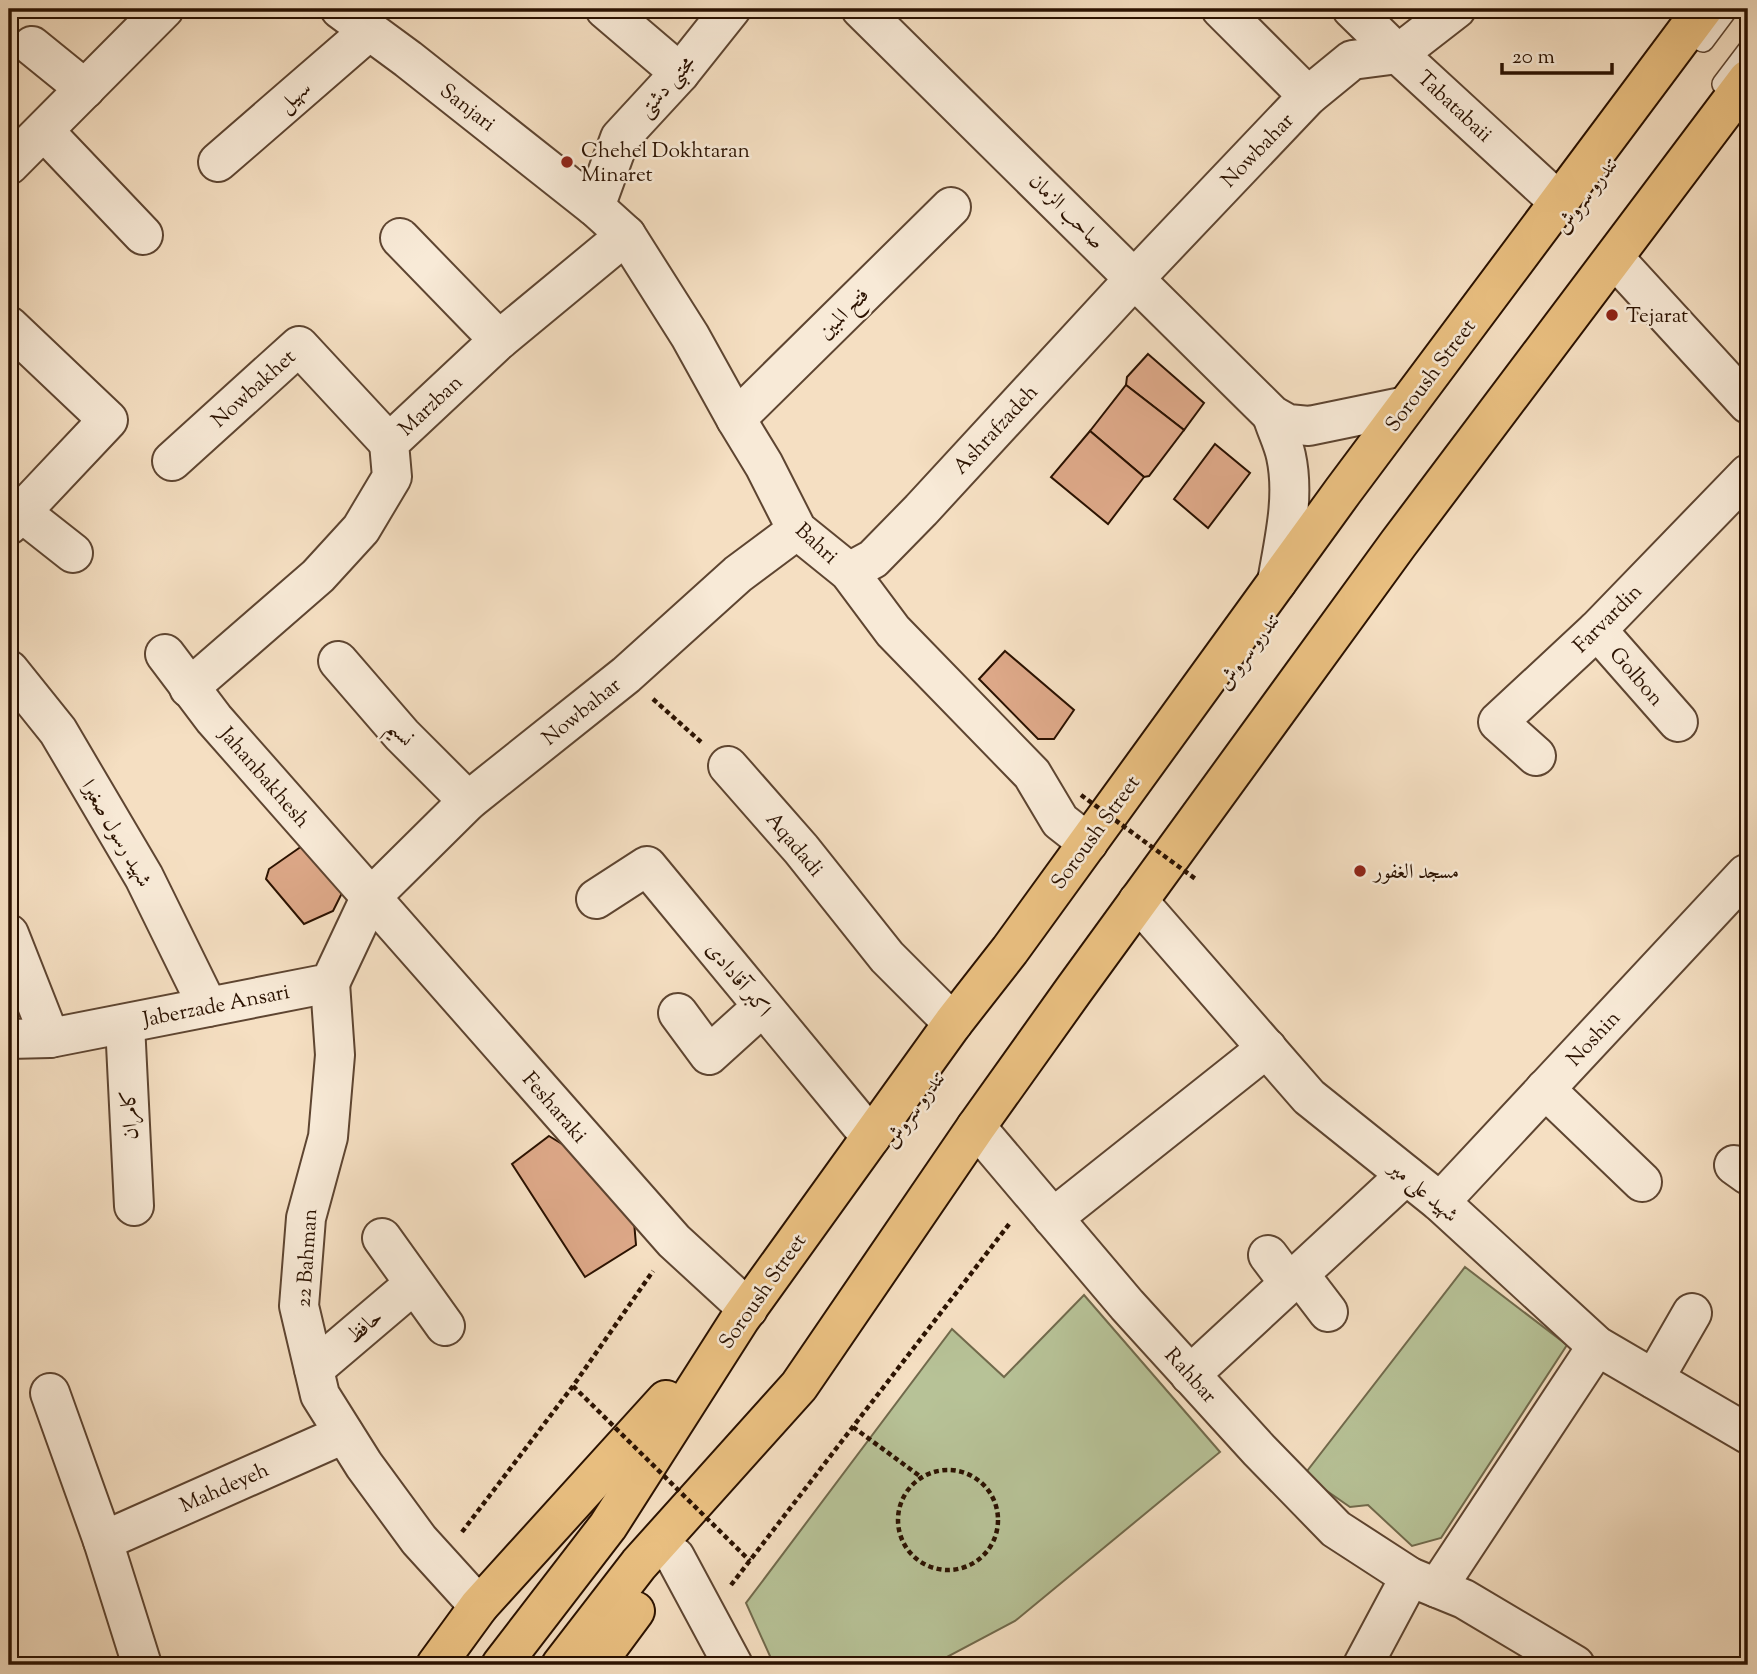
<svg xmlns="http://www.w3.org/2000/svg" width="1757" height="1674" viewBox="0 0 1757 1674" font-family="'Sorts Mill Goudy',Amiri,serif">
<style>
.green{fill:#b7c297;stroke:#716a4c;stroke-width:2}
.building{fill:#dda888;stroke:#2b1201;stroke-width:2}
.lines{fill:none;stroke-linecap:round;stroke-linejoin:round}
.service-casing{stroke:#5e4531;stroke-width:24}
.minor-casing{stroke:#5e4531;stroke-width:42}
.tertiary-casing{stroke:#5e4531;stroke-width:42}
.primary-casing{stroke:#2b1201;stroke-width:42}
.path{stroke:#2b1201;stroke-width:4.5;stroke-dasharray:5 3.5;stroke-linecap:butt}
.service{stroke:#f8ead7;stroke-width:21}
.minor{stroke:#f8ead7;stroke-width:38}
.tertiary{stroke:#f8ead7;stroke-width:38}
.primary{stroke:#eac081;stroke-width:38}
.path-bridge{stroke:#2b1201;stroke-width:4.5;stroke-dasharray:5 3.5;stroke-linecap:butt}
.poi-dot{fill:#8f2418;stroke:#f8ead7;stroke-width:2.5}
.labels{text-anchor:middle;stroke-width:5;stroke-linejoin:round;paint-order:stroke}
.street-label{font-size:21px;fill:#2b1201;stroke:#f8ead7}
.poi-label{font-size:21px;fill:#2b1201;stroke:#f8ead7;text-anchor:start}
</style>
<rect width="100%" height="100%" fill="#f5dfc2"/>
<filter id="stains"><feTurbulence type="fractalNoise" baseFrequency=".00286" numOctaves="4"/><feColorMatrix values="0 0 0 0 .2 0 0 0 0 .09 0 0 0 0 .02 0 0 0 .5 -.17"/></filter>
<radialGradient id="worn" r=".72"><stop offset=".6" stop-color="#630" stop-opacity="0"/><stop offset="1" stop-color="#630" stop-opacity=".3"/></radialGradient>
<g class="green">
<polygon points="1465,1267 1567,1345 1441,1538 1412,1546 1368,1505 1350,1507 1304,1475"/>
<polygon points="1084,1295 1220,1452 1015,1621 932,1665 774,1665 746,1603 952,1329 1004,1377"/>
</g>
<g class="building">
<polygon points="1148,354 1204,403 1184,430 1126,385 1127,377"/>
<polygon points="1126,385 1184,430 1149,476 1144,477 1090,431"/>
<polygon points="1090,431 1144,477 1108,524 1051,477"/>
<polygon points="1215,444 1250,473 1208,528 1174,499"/>
<polygon points="1005,651 1074,710 1054,739 1038,739 979,679"/>
<polygon points="302,846 343,891 333,911 304,924 266,879 269,869"/>
<polygon points="549,1136 575,1152 633,1210 636,1245 585,1277 512,1164"/>
</g>
<g class="lines">
<defs>
<g id="service">
<polyline points="1703,41 1727,9"/>
<polyline points="1723,84 1748,51"/>
</g>
<g id="minor">
<polyline points="340,9 408,59 595,207 626,235 690,336 736,419 764,465 797,530 849,572 893,631 1032,774 1060,821 1088,843"/>
<polyline points="605,9 680,73"/>
<polyline points="1221,9 1308,96"/>
<polyline points="1352,9 1398,54 1559,202"/>
<polyline points="32,46 85,89"/>
<polyline points="44,131 143,235"/>
<polyline points="218,162 369,31"/>
<polyline points="9,165 164,9"/>
<polyline points="595,207 620,138 680,73 731,9"/>
<polyline points="400,238 499,340"/>
<polyline points="1614,258 1748,404"/>
<polyline points="9,326 108,420 9,525"/>
<polyline points="736,419 951,207"/>
<polyline points="172,461 299,346 389,443"/>
<polyline points="21,512 73,553"/>
<polyline points="849,572 873,559 921,510 1135,278 1308,96 1352,60 1398,54 1456,9"/>
<polyline points="1597,630 1678,722"/>
<polyline points="165,654 214,719 674,1241 748,1309"/>
<polyline points="338,661 402,735 468,801"/>
<polyline points="9,670 58,731 144,877 208,1007"/>
<polyline points="189,688 318,576 361,529 392,477 389,443 499,340 626,235"/>
<polyline points="1536,756 1498,722 1597,630 1748,474"/>
<polyline points="728,766 801,849 887,957 953,1023"/>
<polyline points="596,899 647,866 871,1137"/>
<polyline points="9,934 50,1038"/>
<polyline points="330,983 335,1055 328,1137 306,1218 299,1306 320,1395 364,1465 419,1540 479,1606"/>
<polyline points="678,1013 709,1055 762,1007"/>
<polyline points="125,1024 134,1206"/>
<polyline points="9,1039 50,1038 330,983 370,898 468,801 626,675 738,574 797,530"/>
<polyline points="1545,1089 1642,1182"/>
<polyline points="976,1127 1127,1305 1259,1450 1336,1529 1410,1577 1464,1599 1575,1665"/>
<polyline points="1734,1165 1748,1175"/>
<polyline points="1440,1202 1746,874"/>
<polyline points="1053,1218 1267,1048"/>
<polyline points="382,1238 445,1326"/>
<polyline points="1268,1255 1289,1283"/>
<polyline points="1299,1274 1328,1312"/>
<polyline points="314,1369 414,1284"/>
<polyline points="1190,1375 1406,1175"/>
<polyline points="1654,1379 1692,1313"/>
<polyline points="50,1393 103,1541 142,1665"/>
<polyline points="103,1541 344,1434"/>
<polyline points="675,1557 733,1665"/>
<polyline points="1437,1588 1597,1346"/>
<polyline points="1363,1665 1410,1577"/>
</g>
<g id="tertiary">
<polyline points="861,9 1272,415 1288,424 1309,426 1406,406"/>
<path d="M1272 415C1276 429 1283 442 1286 456 1295 497 1284 541 1277 582"/>
<polyline points="1138,901 1309,1097 1440,1202 1597,1346 1748,1434"/>
</g>
<g id="primary">
<polyline points="436,1665 479,1606 666,1400"/>
<polyline points="501,1665 608,1526 740,1319 953,1023 1010,950 1343,491 1703,9"/>
<polyline points="561,1665 639,1564 799,1386 976,1127 1073,991 1398,544 1748,79"/>
<polyline points="595,1665 635,1611"/>
</g>
</defs>
<use href="#service" class="service-casing"/>
<use href="#minor" class="minor-casing"/>
<use href="#tertiary" class="tertiary-casing"/>
<use href="#primary" class="primary-casing"/>
<g class="path">
<polyline points="653,699 701,742"/>
<polyline points="853,1427 921,1477"/>
<circle cx="948" cy="1520" r="50"/>
<polyline points="462,1532 573,1386 653,1271"/>
<polyline points="731,1585 1010,1223"/>
</g>
<use href="#service" class="service"/>
<use href="#minor" class="minor"/>
<use href="#tertiary" class="tertiary"/>
<use href="#primary" class="primary"/>
<g class="path-bridge">
<polyline points="1081,795 1197,880"/>
<polyline points="573,1386 750,1561"/>
</g>
</g>
<g class="poi-dot">
<circle cx="567" cy="162" r="7"/>
<circle cx="1612" cy="315" r="7"/>
<circle cx="1360" cy="871" r="7"/>
</g>
<g class="labels">
<g class="street-label">
<text transform="translate(666 86) rotate(-49)" y="7">مجتبی دشتی</text>
<text transform="translate(294 96) rotate(-41)" y="7">سهیل</text>
<text transform="translate(1455 106) rotate(43)" y="7">Tabatabaii</text>
<text transform="translate(468 107) rotate(38)" y="7">Sanjari</text>
<text transform="translate(1257 150) rotate(-46)" y="7">Nowbahar</text>
<text transform="translate(1586 195) rotate(-53)" y="7">تندرو سروش</text>
<text transform="translate(1067 211) rotate(45)" y="7">صاحب الزمان</text>
<text transform="translate(843 313) rotate(-45)" y="7">فتح المبین</text>
<text transform="translate(1430 375) rotate(-53)" y="7">Soroush Street</text>
<text transform="translate(253 388) rotate(-42)" y="7">Nowbakhet</text>
<text transform="translate(430 405) rotate(-43)" y="7">Marzban</text>
<text transform="translate(995 429) rotate(-47)" y="7">Ashrafzadeh</text>
<text transform="translate(817 543) rotate(43)" y="7">Bahri</text>
<text transform="translate(1607 618) rotate(-45)" y="7">Farvardin</text>
<text transform="translate(1248 651) rotate(-53)" y="7">تندرو سروش</text>
<text transform="translate(1637 676) rotate(49)" y="7">Golbon</text>
<text transform="translate(581 711) rotate(-39)" y="7">Nowbahar</text>
<text transform="translate(401 733) rotate(47)" y="7">نسیم</text>
<text transform="translate(265 777) rotate(49)" y="7">Jahanbakhesh</text>
<text transform="translate(1095 832) rotate(-54)" y="7">Soroush Street</text>
<text transform="translate(117 833) rotate(60)" y="7">شهید رسول صغیرا</text>
<text transform="translate(795 844) rotate(50)" y="7">Aqadadi</text>
<text transform="translate(739 979) rotate(51)" y="7">اکبر آقادادی</text>
<text transform="translate(216 1005) rotate(-11)" y="7">Jaberzade Ansari</text>
<text transform="translate(1593 1038) rotate(-47)" y="7">Noshin</text>
<text transform="translate(555 1107) rotate(49)" y="7">Fesharaki</text>
<text transform="translate(914 1109) rotate(-54)" y="7">تندرو سروش</text>
<text transform="translate(129 1115) rotate(-93)" y="7">کامران</text>
<text transform="translate(1424 1191) rotate(40)" y="7">شهید علی میر</text>
<text transform="translate(306 1258) rotate(-86)" y="7">22 Bahman</text>
<text transform="translate(762 1291) rotate(-55)" y="7">Soroush Street</text>
<text transform="translate(364 1326) rotate(-41)" y="7">حافظ</text>
<text transform="translate(1191 1375) rotate(48)" y="7">Rahbar</text>
<text transform="translate(224 1487) rotate(-24)" y="7">Mahdeyeh</text>
</g>
<g class="poi-label">
<text x="581" y="157">Chehel Dokhtaran<tspan x="581" dy="24">Minaret</tspan></text>
<text x="1626" y="322">Tejarat</text>
<text x="1374" y="878">مسجد الغفور</text>
</g>
</g>
<rect width="1757" height="1674" fill="none" stroke="#f5dfc2" stroke-width="35"/>
<rect x="10" y="10" width="1736" height="1653" fill="none" stroke="#2b1201" stroke-width="3.5"/>
<rect x="18" y="18" width="1722" height="1639" fill="none" stroke="#2b1201" stroke-width="2"/>
<path d="M1502 63v10h110v-10" fill="none" stroke="#2b1201" stroke-width="3.5"/>
<text x="1512" y="63" font-size="21" fill="#2b1201" stroke="#f8ead7" stroke-width="5" paint-order="stroke">20 m</text>
<rect width="100%" height="100%" filter="url(#stains)"/>
<rect width="100%" height="100%" fill="url(#worn)"/>
</svg>
